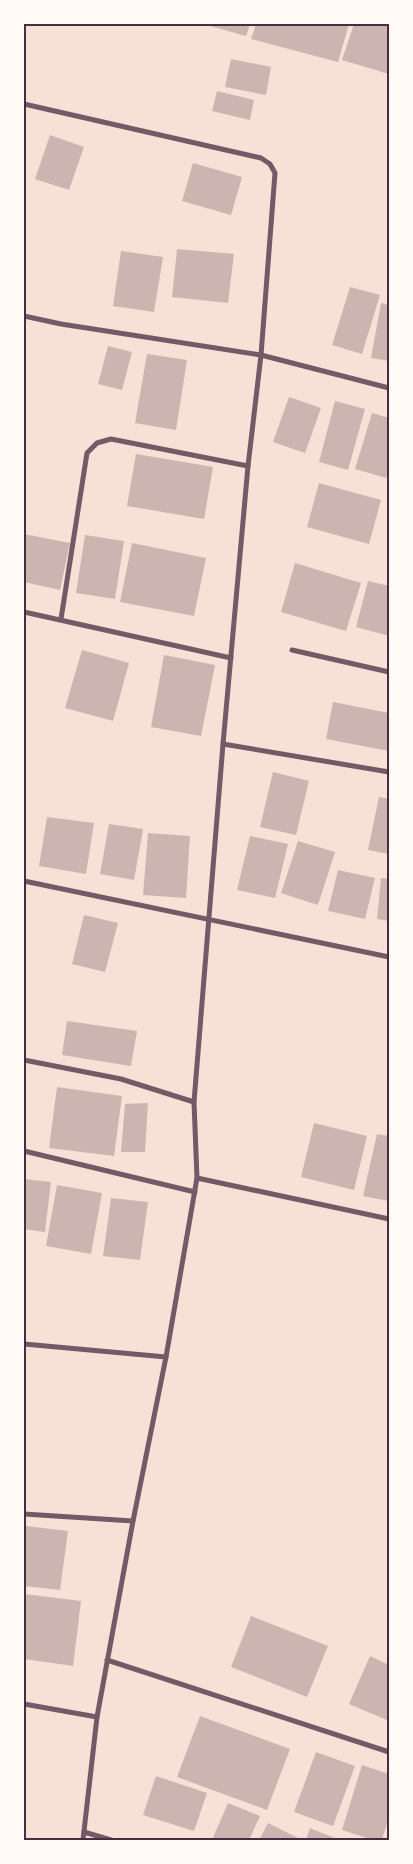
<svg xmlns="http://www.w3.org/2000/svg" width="413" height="1864" viewBox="0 0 413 1864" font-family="Quicksand,sans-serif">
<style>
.building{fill:#ccb4b1}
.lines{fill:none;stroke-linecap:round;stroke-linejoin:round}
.minor{stroke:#755966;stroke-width:5}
.neatline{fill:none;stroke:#4a2c40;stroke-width:2}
</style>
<rect width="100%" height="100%" fill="#f7e1d7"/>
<g class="building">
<polygon points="203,24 250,24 246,36"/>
<polygon points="256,24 349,24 338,62 251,39"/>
<polygon points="354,24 389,24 389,74 342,60"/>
<polygon points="231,59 271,67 266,95 225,87"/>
<polygon points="217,91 254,100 250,120 212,111"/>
<polygon points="50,135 84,147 69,190 35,179"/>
<polygon points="193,163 242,177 231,215 182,201"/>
<polygon points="177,249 234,254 228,303 172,297"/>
<polygon points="121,251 163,257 154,312 113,306"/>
<polygon points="350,287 380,295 362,354 332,345"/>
<polygon points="381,303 389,305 389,361 371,358"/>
<polygon points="108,346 132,352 122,390 98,384"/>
<polygon points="147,354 187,360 176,430 135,423"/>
<polygon points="289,397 321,408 305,453 273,442"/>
<polygon points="335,401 365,409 348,470 319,462"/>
<polygon points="372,413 389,418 389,469 386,478 355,469"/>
<polygon points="136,454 213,467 204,519 127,506"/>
<polygon points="319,483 381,500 369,544 307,527"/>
<polygon points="24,534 70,543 60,590 24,582"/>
<polygon points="85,535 124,541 115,599 76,593"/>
<polygon points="132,543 206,558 194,616 120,602"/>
<polygon points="295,563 361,583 346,631 281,612"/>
<polygon points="368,581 389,586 389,636 356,627"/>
<polygon points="82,650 129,663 113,721 65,708"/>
<polygon points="164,655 215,665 201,736 151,727"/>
<polygon points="333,702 389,713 389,751 326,739"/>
<polygon points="273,772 309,781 296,835 260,827"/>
<polygon points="379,797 389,799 389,854 368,850"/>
<polygon points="47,817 94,823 86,874 39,866"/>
<polygon points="109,824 143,829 134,880 100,874"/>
<polygon points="148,833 190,836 186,898 143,895"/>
<polygon points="250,836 288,844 275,898 237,890"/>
<polygon points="298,841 335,852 318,905 281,893"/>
<polygon points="338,870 375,878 365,919 328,911"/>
<polygon points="381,878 389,879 389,921 377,919"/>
<polygon points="84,915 118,923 105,972 72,964"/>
<polygon points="67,1021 137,1031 131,1066 62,1055"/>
<polygon points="57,1087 122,1096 114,1156 49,1148"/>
<polygon points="148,1103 145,1152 121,1152 125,1104"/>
<polygon points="314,1123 367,1136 354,1190 301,1177"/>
<polygon points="377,1134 389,1136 389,1201 363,1196"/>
<polygon points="24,1179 51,1182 45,1232 24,1229"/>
<polygon points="57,1185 102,1193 91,1254 46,1246"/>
<polygon points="111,1198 148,1202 140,1260 103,1256"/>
<polygon points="26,1526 68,1531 60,1590 24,1586 24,1549"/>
<polygon points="24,1594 81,1601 73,1666 24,1659"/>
<polygon points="251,1616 328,1646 307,1697 231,1667"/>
<polygon points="370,1656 389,1665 389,1721 349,1704"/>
<polygon points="200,1716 290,1749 267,1810 177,1777"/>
<polygon points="316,1752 355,1766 333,1826 294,1812"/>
<polygon points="362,1765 389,1774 389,1816 382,1840 373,1840 342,1830"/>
<polygon points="156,1776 207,1793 194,1831 143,1815"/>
<polygon points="228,1803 260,1816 249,1840 212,1840"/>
<polygon points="268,1823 302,1840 259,1840"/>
<polygon points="310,1828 337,1839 336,1840 306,1840"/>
</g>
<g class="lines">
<g class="minor">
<polyline points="24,104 261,158 270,164 275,173 261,355 248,466 223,744 194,1102 197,1178 166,1357 133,1521 97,1717 83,1840"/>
<polyline points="24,316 61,324 261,355 389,388"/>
<polyline points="24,612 231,658"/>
<polyline points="61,619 87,453 97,443 111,439 248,466"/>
<polyline points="292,650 389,672"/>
<polyline points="223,744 389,772"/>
<polyline points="24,881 389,957"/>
<polyline points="24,1060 121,1079 194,1102"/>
<polyline points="24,1151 195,1192"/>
<polyline points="197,1178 389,1219"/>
<polyline points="24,1344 166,1357"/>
<polyline points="24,1514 133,1521"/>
<polyline points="107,1660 389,1752"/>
<polyline points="24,1704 97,1717"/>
<polyline points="84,1832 111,1840"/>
</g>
</g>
<rect width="413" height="1864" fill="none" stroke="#fffaf5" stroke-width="50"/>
<rect x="25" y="25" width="363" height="1814" class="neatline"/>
</svg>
